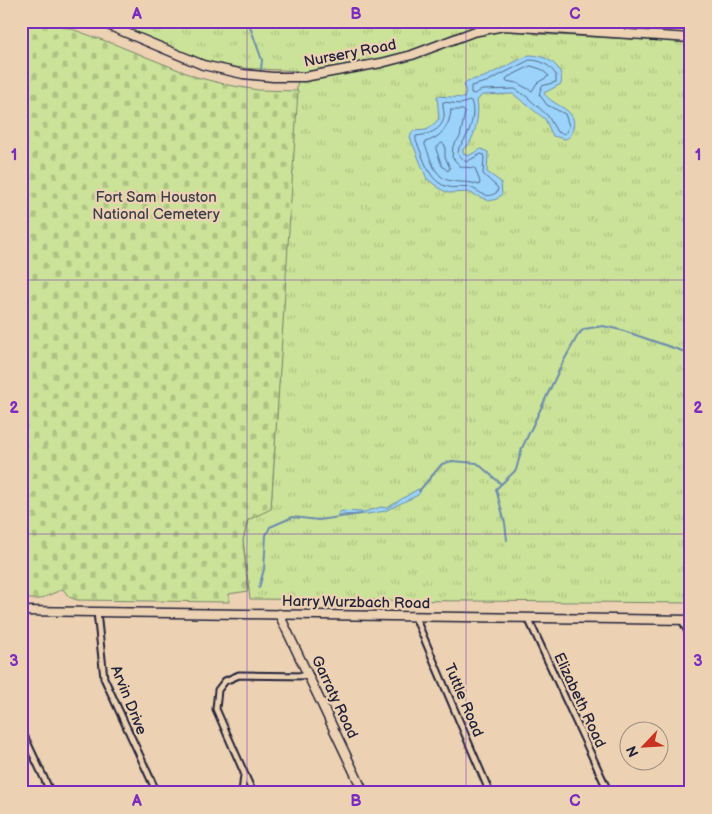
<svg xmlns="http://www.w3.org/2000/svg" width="712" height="814" viewBox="0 0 712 814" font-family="'Balsamiq Sans',sans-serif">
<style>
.built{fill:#f0ccb6}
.grass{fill:url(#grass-tufts);stroke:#76826a}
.cemetery{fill:url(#cemetery-stones);stroke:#76826a}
.water{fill:#9bd3fb;stroke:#6b8cae}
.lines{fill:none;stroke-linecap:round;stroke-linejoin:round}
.shore{stroke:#526988;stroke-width:1}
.stream{stroke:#6b8cae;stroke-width:2}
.street-casing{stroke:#22223b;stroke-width:9}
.secondary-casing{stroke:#22223b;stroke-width:11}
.street{stroke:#ecd2b3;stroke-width:5}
.secondary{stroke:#ecd2b3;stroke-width:8}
.grid{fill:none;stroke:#7b2cbf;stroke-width:1;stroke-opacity:0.55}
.labels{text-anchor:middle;stroke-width:4.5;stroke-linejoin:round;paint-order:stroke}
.street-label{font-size:15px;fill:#22223b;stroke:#ecd2b3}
.park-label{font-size:15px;fill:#3b3f49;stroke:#ecd2b3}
.neatline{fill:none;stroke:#7b2cbf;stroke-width:2}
.grid-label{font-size:16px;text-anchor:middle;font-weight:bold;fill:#7b2cbf}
</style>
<defs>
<pattern id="grass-tufts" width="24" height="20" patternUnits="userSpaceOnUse" patternTransform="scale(1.25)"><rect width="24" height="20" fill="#cbe398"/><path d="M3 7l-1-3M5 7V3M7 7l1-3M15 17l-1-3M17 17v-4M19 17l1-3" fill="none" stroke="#aec284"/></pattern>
<pattern id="cemetery-stones" width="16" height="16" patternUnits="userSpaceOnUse" patternTransform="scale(1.25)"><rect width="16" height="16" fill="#cbe398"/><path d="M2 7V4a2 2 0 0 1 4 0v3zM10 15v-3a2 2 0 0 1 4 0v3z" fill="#aec284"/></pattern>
</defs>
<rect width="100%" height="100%" fill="#ecd2b3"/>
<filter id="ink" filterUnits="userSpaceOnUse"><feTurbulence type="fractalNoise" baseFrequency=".02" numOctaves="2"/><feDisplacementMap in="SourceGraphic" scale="10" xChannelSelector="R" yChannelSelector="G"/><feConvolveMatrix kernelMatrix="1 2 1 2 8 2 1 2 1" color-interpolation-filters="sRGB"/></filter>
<g filter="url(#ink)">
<polygon class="built" points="595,21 691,21 691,34 633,28"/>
<path class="grass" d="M111 21H534V34L691 42V603L250 599 243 540 248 520 271 508 298 71C275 69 252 70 229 66 188 59 149 37 111 21Z"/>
<polygon class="cemetery" points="21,21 49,21 114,44 196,77 228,85 258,90 298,91 271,509 248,520 243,540 248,591 229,594 229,602 77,600 69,597 63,589 40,599 21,599"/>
<g class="water">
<path d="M529 55C546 55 565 66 561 84L544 93C552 107 581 108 572 131 571 136 569 138 565 139L553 136 545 119 513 94 482 95 477 101C480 112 475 144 463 149V153L468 156 481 149 488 152 487 172 501 182 502 194 497 199 489 201 468 192 449 193 442 190 427 179 410 137 413 131 427 130 439 119 437 96 464 98 466 92 464 85 467 81 484 77Z"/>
<polygon points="418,489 421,491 418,495 385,511 368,514 337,515 341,511 364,512 381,507 387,508"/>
</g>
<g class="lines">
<g class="shore">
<path d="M530 60C541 60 550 65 556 75V82L542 86 539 94 547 105 565 114 569 126 565 134 557 132 548 116 526 96 515 89 482 90 474 94 471 93V86L486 82Z"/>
<polygon points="531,66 541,69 549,76 537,83 532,91 517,83 506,81 507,78"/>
<path d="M471 101C477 115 468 138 459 147L458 154 466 162 481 154 484 155 483 174 498 188 497 192C486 201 479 190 469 187 462 185 455 189 449 187 428 183 424 157 416 141V136C427 135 442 131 444 117 445 112 442 107 443 102L460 104Z"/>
<path d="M451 110H463L465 112 460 137 453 146 452 157 461 167 475 168 480 182 479 185C469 181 462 183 452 181 434 179 431 158 425 145V142C441 138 450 126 451 110Z"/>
<polygon points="442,143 445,145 445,157 450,168 448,171 442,166 436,149"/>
</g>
<g class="stream">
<polyline points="248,21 262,60 261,70"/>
<polyline points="419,491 442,464 452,461 477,463 500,483"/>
<polyline points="507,540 505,523 496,489 516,470 522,448 562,364 578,335 584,329 603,326 621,330 691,354"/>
<polyline points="259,588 264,569 266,535 270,527 293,517 318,520 362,514"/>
</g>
<defs>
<g id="street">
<polyline points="97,612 104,678 157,793"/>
<polyline points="415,617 490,793"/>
<polyline points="528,618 609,793"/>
<polyline points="682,620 691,638"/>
<polyline points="21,729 51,793"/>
<polyline points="242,793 244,775"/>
<polyline points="253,793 216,709 218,690 225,681 239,675 310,676"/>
</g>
<g id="secondary">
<polyline points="98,21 203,65 243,74 273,77 304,77 381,63 412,55 473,32 504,26 691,38"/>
<polyline points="561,21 590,23 620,30"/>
<polyline points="21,611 691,620"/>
<polyline points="279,614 364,793"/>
</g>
</defs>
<use href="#street" class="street-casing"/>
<use href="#secondary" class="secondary-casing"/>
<use href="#street" class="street"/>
<use href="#secondary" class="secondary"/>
</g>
</g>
<path class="grid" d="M247 21V793M466 21V793M21 280H691M21 534H691"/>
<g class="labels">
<g class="street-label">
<text transform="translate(350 53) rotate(-11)" y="5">Nursery Road</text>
<text transform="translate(356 602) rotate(1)" y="5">Harry Wurzbach Road</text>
<text transform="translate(335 697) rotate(65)" y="5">Garraty Road</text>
<text transform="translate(129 700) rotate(68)" y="5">Arvin Drive</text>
<text transform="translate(464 700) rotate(67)" y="5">Tuttle Road</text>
<text transform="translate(580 700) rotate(65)" y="5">Elizabeth Road</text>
</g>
<g class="park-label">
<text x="156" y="202">Fort Sam Houston<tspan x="156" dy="17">National Cemetery</tspan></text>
</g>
</g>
<rect width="712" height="814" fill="none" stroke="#ecd2b3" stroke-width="55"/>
<g transform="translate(644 746) rotate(245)"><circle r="24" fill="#ecd2b3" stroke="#9b8c83"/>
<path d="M0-4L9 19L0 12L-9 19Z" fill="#c8321e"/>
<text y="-8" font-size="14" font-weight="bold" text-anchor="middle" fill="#22223b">N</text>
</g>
<rect x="28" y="28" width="656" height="758" class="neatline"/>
<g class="grid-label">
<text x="137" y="19">A</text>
<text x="356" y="19">B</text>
<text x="575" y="19">C</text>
<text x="14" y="160">1</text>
<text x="698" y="160">1</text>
<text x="14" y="413">2</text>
<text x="698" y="413">2</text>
<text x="14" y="666">3</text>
<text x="698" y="666">3</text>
<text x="137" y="806">A</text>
<text x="356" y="806">B</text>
<text x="575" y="806">C</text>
</g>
</svg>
